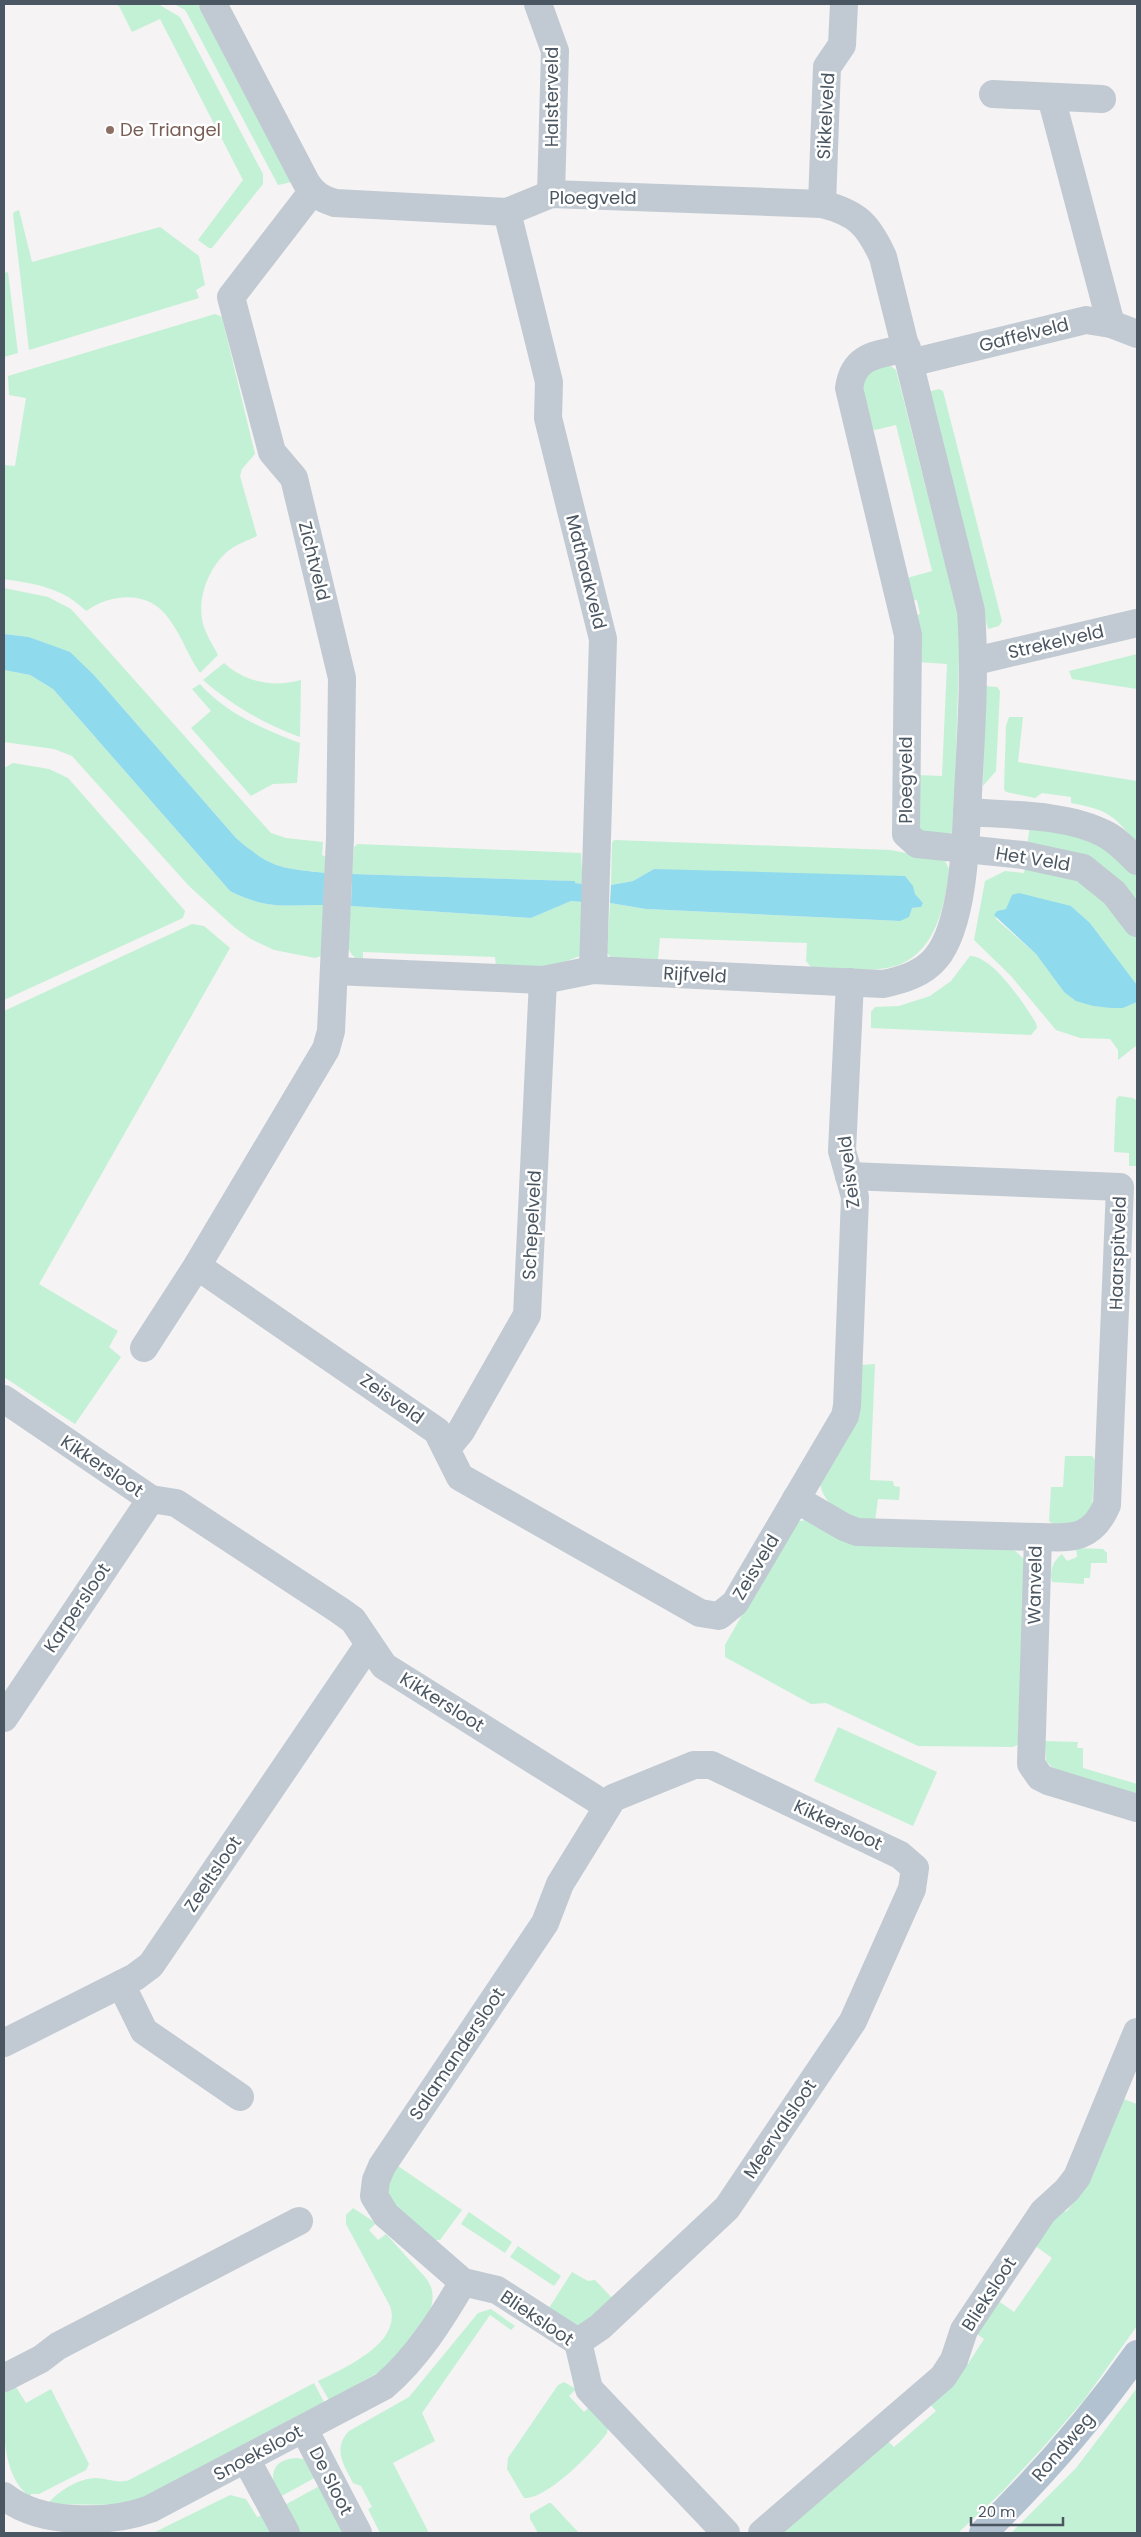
<svg xmlns="http://www.w3.org/2000/svg" width="1141" height="2537" viewBox="0 0 1141 2537" font-family="Poppins,sans-serif">
<style>
.green{fill:#c3f1d5}
.water{fill:#90daee}
.lines{fill:none;stroke-linecap:round;stroke-linejoin:round}
.minor{stroke:#c1cad2;stroke-width:28}
.major{stroke:#b3c2d1;stroke-width:28}
.education-dot{fill:#8d6e63;stroke:#fff;stroke-width:2}
.labels{text-anchor:middle;stroke-width:5;stroke-linejoin:round;paint-order:stroke}
.street-label{font-size:18px;fill:#4a5661;stroke:#fff}
.education-label{font-size:18px;fill:#785e54;stroke:#fff;text-anchor:start}
</style>
<rect width="100%" height="100%" fill="#f5f3f3"/>
<g class="green">
<polygon points="113,4 158,4 180,17 263,174 263,184 212,248 209,248 198,240 243,180 160,19 132,32 119,6"/>
<polygon points="174,4 197,4 199,6 292,182 278,185 188,15 185,10"/>
<polygon points="19,210 32,262 160,227 199,256 205,285 196,290 199,298 29,350 13,214 14,212"/>
<polygon points="8,272 18,353 4,357 4,273"/>
<path d="M215 314 222 317 255 454 242 469 240 476 257 536C249 540 240 543 232 548 210 563 196 598 203 624 206 635 213 645 218 655L200 673C188 656 182 636 169 619 149 590 112 593 86 611 62 587 35 584 4 579V465L15 466 26 398 9 395 8 376Z"/>
<polygon points="888,364 896,370 960,622 954,822 953,831 949,836 919,831 917,775 942,776 947,664 917,662 914,616 920,614 917,600 910,601 907,578 932,571 896,425 875,430 872,428 862,390 868,369"/>
<polygon points="939,389 943,391 1002,621 999,626 988,629 928,392"/>
<path d="M4 588 48 597 71 609 271 833 286 838 323 842 322 855 326 857V873C280 868 272 869 236 838L94 675 70 653 29 637 4 634Z"/>
<polygon points="1137,654 1137,689 1072,679 1069,671"/>
<path d="M224 663C245 682 273 688 301 680L300 737C263 723 233 706 203 680Z"/>
<path d="M4 670 30 675 53 689 230 891C267 910 287 905 325 905L321 956 315 958 274 950 251 939 234 927 189 886 72 756 54 749 4 742Z"/>
<path d="M200 684C225 713 265 730 300 743L297 783 273 784 251 796 191 728 211 711 192 689Z"/>
<polygon points="985,686 997,687 1000,691 996,771 983,786"/>
<path d="M1009 717H1023L1018 762 1137 781V845C1115 815 1108 810 1071 803V797L1042 793 1035 798 1006 792 1004 789 1006 726Z"/>
<polygon points="13,763 49,769 68,778 185,911 183,918 4,1000 4,768"/>
<polygon points="1030,825 1091,838 1137,873 1137,909 1027,847"/>
<path d="M614 840 891 850 945 861 949 869C945 908 934 960 887 968 863 972 835 967 811 967L806 961 807 943 660 938 658 959 612 958 607 953 610 903 646 909 900 921 912 908 920 907 923 903 915 894 654 869 633 881 611 885 612 843Z"/>
<polygon points="358,844 581,853 583,884 575,883 574,881 352,874 354,847"/>
<polygon points="1026,863 1090,882 1137,933 1137,985 1090,923 1071,906 1006,909 997,911 996,919 1036,954 1064,992 1093,1006 1123,1008 1137,1002 1137,1045 1118,1060 1118,1050 1110,1039 1080,1038 1056,1030 1011,976 974,940 985,881 1005,871 1024,873"/>
<path d="M571 901 582 902 580 956 546 969 496 966 495 957 363 952V962C338 952 349 928 351 906L531 918Z"/>
<polygon points="192,924 204,926 230,948 39,1284 118,1331 109,1347 121,1357 75,1424 4,1377 4,1011"/>
<path d="M970 956C993 956 1024 1004 1036 1023L1037 1028 1031 1035 871 1028V1012L875 1007 899 1006 930 996 951 981Z"/>
<polygon points="1119,1096 1133,1098 1137,1101 1137,1166 1129,1166 1129,1153 1114,1152 1116,1099"/>
<path d="M875 1364 870 1480 893 1481 894 1486 900 1487 899 1500 878 1499 875 1521C869 1520 861 1522 855 1519 838 1513 820 1499 820 1480L861 1365Z"/>
<polygon points="1065,1456 1092,1456 1095,1460 1092,1507 1090,1513 1072,1525 1053,1524 1049,1521 1051,1487 1063,1487"/>
<polygon points="809,1519 1013,1549 1024,1559 1020,1744 1013,1747 918,1746 826,1703 811,1704 725,1657 725,1645 792,1527 797,1522"/>
<path d="M1076 1548 1103 1549 1107 1553V1563H1091L1090 1578H1084V1584L1052 1582C1049 1571 1053 1561 1062 1554L1067 1561 1077 1557Z"/>
<polygon points="838,1727 937,1772 913,1826 814,1781"/>
<polygon points="1045,1741 1078,1742 1077,1748 1083,1748 1083,1768 1137,1784 1137,1799 1059,1774 1046,1761"/>
<polygon points="1121,2098 1137,2104 1137,2326 1084,2400 1047,2443 1002,2492 958,2533 775,2533 886,2439 894,2447 936,2411 928,2402 965,2362 968,2364 984,2339 971,2330 997,2300 1014,2312 1052,2258 1034,2245 1054,2214 1067,2211 1088,2181"/>
<polygon points="398,2166 462,2210 440,2240 433,2240 385,2196 393,2168"/>
<path d="M353 2208 376 2223 369 2230 378 2240 386 2234 425 2277C450 2307 407 2342 388 2365L381 2371 329 2400 318 2381C344 2368 403 2343 390 2306L346 2224V2215Z"/>
<polygon points="469,2212 512,2242 505,2253 461,2224"/>
<polygon points="518,2246 561,2276 554,2286 510,2257"/>
<polygon points="572,2272 588,2281 595,2280 613,2299 581,2325 575,2325 549,2308"/>
<path d="M491 2309 515 2326 511 2330 490 2315 422 2413 435 2441 393 2463 429 2533H380L368 2509 372 2507 361 2486 353 2483C344 2465 332 2449 349 2431L409 2397 478 2313Z"/>
<path d="M564 2382 576 2389 569 2396 584 2412 591 2405 608 2426 607 2433C594 2451 547 2500 524 2498L507 2469 508 2458 558 2385Z"/>
<path d="M314 2383 324 2402 133 2503 120 2505 48 2504C56 2492 80 2478 95 2478 107 2478 117 2484 129 2480Z"/>
<path d="M14 2384 26 2403 51 2389 89 2464 86 2470 39 2494H31L30 2497C0 2474 4 2426 4 2388Z"/>
<polygon points="1137,2388 1137,2533 1011,2533 1076,2468"/>
<path d="M296 2458 304 2459 318 2476 278 2498C270 2478 269 2460 296 2458Z"/>
<polygon points="323,2484 348,2533 297,2533 283,2506"/>
<polygon points="230,2495 246,2499 257,2517 267,2513 278,2533 153,2533"/>
<polygon points="549,2503 551,2503 579,2533 538,2533 530,2519 530,2514"/>
</g>
<g class="water">
<path d="M4 634 29 637 70 652 94 675 236 838C272 869 281 868 326 873L325 905C287 905 267 910 230 891L53 689 30 675 4 670Z"/>
<polygon points="654,869 905,876 913,886 915,894 923,903 921,907 912,908 909,917 900,921 646,909 610,903 611,885 633,881"/>
<polygon points="352,874 575,881 575,883 583,884 582,902 571,901 531,918 351,906"/>
<polygon points="1019,893 1071,906 1090,923 1137,985 1137,1002 1123,1008 1111,1008 1093,1006 1076,1001 1064,992 1036,954 994,915 997,911 1006,909 1012,895"/>
</g>
<g class="lines">
<g class="minor">
<path d="M213 4 306 182C313 194 322 199 335 203L507 212 551 194 822 204C857 213 868 224 883 257L971 611C975 666 972 719 969 774 966 822 967 921 936 958 923 974 902 980 883 984L593 970 543 980 334 971"/>
<polyline points="538,4 555,51 551,194"/>
<polyline points="993,94 1102,99"/>
<polyline points="1051,97 1111,324"/>
<polyline points="822,204 827,67 842,45 844,4"/>
<polyline points="507,212 549,382 548,418 603,639 593,970"/>
<path d="M907 348C878 355 854 354 849 388L908 635 906 834 917 844 1023 855 1083 868 1114 893 1137 923"/>
<polyline points="910,363 1086,320 1111,324 1137,334"/>
<polyline points="975,661 1137,623"/>
<path d="M967 812C1009 815 1067 814 1105 834 1117 840 1127 851 1137 861"/>
<path d="M849 1176 1120 1187 1107 1505C1092 1540 1072 1538 1038 1537"/>
<polyline points="197,1266 437,1431 460,1477 700,1613 719,1616 735,1603 845,1416 847,1406 855,1197 842,1151 850,982"/>
<polyline points="144,1348 197,1266 326,1049 331,1031 340,838 342,678 294,478 272,452 231,297 312,192"/>
<polyline points="4,1399 151,1499 176,1503 339,1610 353,1620 384,1666 607,1806"/>
<polyline points="447,1448 461,1431 527,1315 543,980"/>
<polyline points="796,1499 844,1527 857,1532 1038,1537 1031,1764 1040,1777 1048,1781 1137,1808"/>
<polyline points="4,1718 151,1499"/>
<polyline points="121,1984 144,2031 240,2097"/>
<polyline points="4,2043 135,1977 151,1965 369,1644"/>
<polyline points="578,2342 600,2327 727,2208 853,2021 912,1889 915,1868 900,1855 711,1765 694,1765 613,1798 560,1884 545,1923 382,2166 376,2180 374,2196 386,2215 463,2282 497,2290 578,2342 589,2389 726,2533"/>
<polyline points="4,2378 41,2359 58,2346 299,2221"/>
<polyline points="304,2429 358,2533"/>
<polyline points="246,2459 286,2533"/>
<path d="M4 2496C39 2525 110 2524 150 2509L384 2386C417 2358 442 2318 463 2282"/>
<polyline points="762,2533 943,2377 954,2360 964,2330 1043,2212 1067,2190 1077,2177 1137,2032"/>
</g>
<path class="major" d="M983 2533C1039 2478 1091 2419 1137 2354"/>
</g>
<circle class="education-dot" cx="110" cy="130" r="5"/>
<g class="labels">
<g class="street-label">
<text transform="translate(552 97) rotate(-90)" y="6">Halsterveld</text>
<text transform="translate(826 116) rotate(-87)" y="6">Sikkelveld</text>
<text x="593" y="204">Ploegveld</text>
<text transform="translate(1024 335) rotate(-14)" y="6">Gaffelveld</text>
<text transform="translate(314 561) rotate(76)" y="6">Zichtveld</text>
<text transform="translate(586 572) rotate(76)" y="6">Mathaakveld</text>
<text transform="translate(1056 642) rotate(-13)" y="6">Strekelveld</text>
<text transform="translate(906 780) rotate(-90)" y="6">Ploegveld</text>
<text transform="translate(1033 859) rotate(9)" y="6">Het Veld</text>
<text transform="translate(695 975) rotate(3)" y="6">Rijfveld</text>
<text transform="translate(849 1172) rotate(-97)" y="6">Zeisveld</text>
<text transform="translate(532 1225) rotate(-87)" y="6">Schepelveld</text>
<text transform="translate(1118 1253) rotate(-88)" y="6">Haarspitveld</text>
<text transform="translate(392 1399) rotate(35)" y="6">Zeisveld</text>
<text transform="translate(102 1466) rotate(34)" y="6">Kikkersloot</text>
<text transform="translate(756 1567) rotate(-59)" y="6">Zeisveld</text>
<text transform="translate(1035 1585) rotate(-89)" y="6">Wanveld</text>
<text transform="translate(77 1608) rotate(-56)" y="6">Karpersloot</text>
<text transform="translate(442 1702) rotate(32)" y="6">Kikkersloot</text>
<text transform="translate(838 1825) rotate(25)" y="6">Kikkersloot</text>
<text transform="translate(213 1874) rotate(-56)" y="6">Zeeltsloot</text>
<text transform="translate(457 2054) rotate(-56)" y="6">Salamandersloot</text>
<text transform="translate(780 2129) rotate(-56)" y="6">Meervalsloot</text>
<text transform="translate(989 2294) rotate(-57)" y="6">Blieksloot</text>
<text transform="translate(537 2318) rotate(34)" y="6">Blieksloot</text>
<text transform="translate(1063 2447) rotate(-49)" y="6">Rondweg</text>
<text transform="translate(258 2453) rotate(-28)" y="6">Snoeksloot</text>
<text transform="translate(331 2481) rotate(63)" y="6">De Sloot</text>
</g>
<g class="education-label">
<text x="120" y="136">De Triangel</text>
</g>
</g>
<rect width="1141" height="2537" fill="none" stroke="#4a5661" stroke-width="10"/>
<path d="M971 2517v8h92v-8" fill="none" stroke="#4a5661" stroke-width="2.5"/>
<text x="978" y="2517" font-size="15" fill="#4a5661" stroke="#ffffff" stroke-width="4" paint-order="stroke">20 m</text>
</svg>
